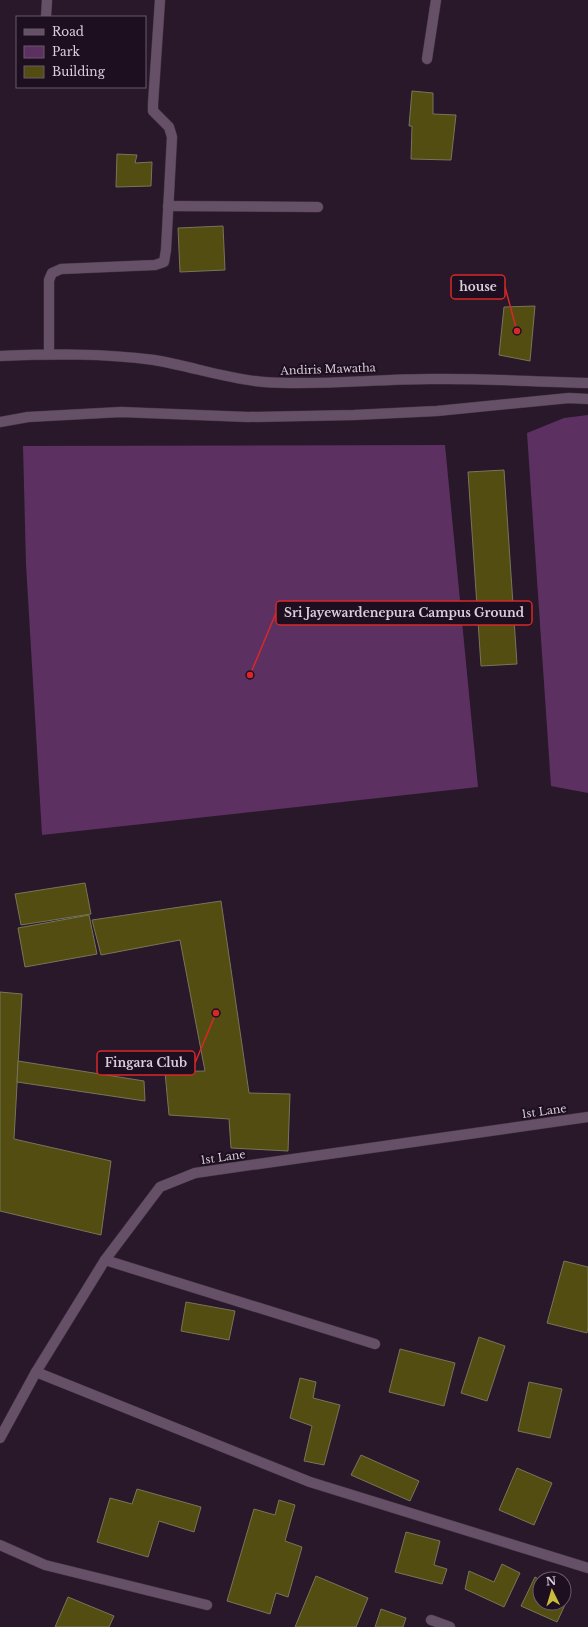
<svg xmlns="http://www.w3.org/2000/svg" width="588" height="1627" viewBox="0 0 588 1627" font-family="'Libre Baskerville',serif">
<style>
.green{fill:#5c3061}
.building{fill:#534d12;stroke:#777559}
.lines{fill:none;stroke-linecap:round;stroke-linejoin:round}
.service-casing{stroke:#443546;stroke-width:11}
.minor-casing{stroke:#443546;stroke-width:11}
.service{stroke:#655067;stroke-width:10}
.minor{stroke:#655067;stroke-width:10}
.labels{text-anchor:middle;stroke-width:4;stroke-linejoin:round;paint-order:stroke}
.street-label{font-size:11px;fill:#d9ceda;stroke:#1e0f20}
.leader{fill:none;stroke:#d62828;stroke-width:1.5}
.callout-dot{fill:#d62828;stroke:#1e0f20;stroke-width:1.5}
.callout{fill:#1e0f20;stroke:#d62828;stroke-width:1.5}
.callout-label{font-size:12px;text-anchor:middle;font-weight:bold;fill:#d9ceda}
</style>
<rect width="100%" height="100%" fill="#28182a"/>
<g class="green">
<polygon points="588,415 588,793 551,786 527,433 564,418"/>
<polygon points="445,445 478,787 42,835 26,564 23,446"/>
</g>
<g class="building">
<polygon points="412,91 433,93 433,114 456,115 451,160 411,159 412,126 409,126"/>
<polygon points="117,154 137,155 135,163 152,162 151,186 116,187"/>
<polygon points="223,226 225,270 180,272 178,228"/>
<polygon points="535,306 530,361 499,355 504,307"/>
<polygon points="504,470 517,664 481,666 468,472"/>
<polygon points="85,883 91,914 21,925 15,894"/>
<polygon points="221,901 249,1093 290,1094 288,1151 231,1148 229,1119 169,1115 165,1072 205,1071 180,940 101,955 92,920"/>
<polygon points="89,915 97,954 25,967 18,928"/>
<polygon points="0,992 22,994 14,1139 111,1161 101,1235 0,1211"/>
<polygon points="18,1061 144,1081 145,1101 17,1082"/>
<polygon points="564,1261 588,1267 588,1327 587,1333 547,1323"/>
<polygon points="186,1302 235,1311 229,1340 181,1331"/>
<polygon points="479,1337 505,1346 487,1401 461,1393"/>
<polygon points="400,1349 455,1363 444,1406 389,1392"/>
<polygon points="300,1378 316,1382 313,1398 340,1405 324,1465 304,1461 312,1426 290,1418"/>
<polygon points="529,1382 562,1389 550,1438 518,1431"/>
<polygon points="361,1455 419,1481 410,1501 351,1475"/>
<polygon points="517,1468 552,1483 534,1525 499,1510"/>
<polygon points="137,1489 201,1507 194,1532 159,1521 148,1557 97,1542 110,1498 132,1504"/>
<polygon points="279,1500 295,1505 285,1541 302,1547 288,1597 276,1593 270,1614 227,1601 254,1509 275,1515"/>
<polygon points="406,1532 440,1541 434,1565 447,1569 442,1584 395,1572"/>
<polygon points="502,1564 520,1573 504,1607 465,1589 469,1571 494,1582"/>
<polygon points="316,1576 368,1598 356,1627 295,1627"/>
<polygon points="535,1577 540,1580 540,1603 564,1603 564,1591 570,1594 557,1622 521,1606"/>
<polygon points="68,1597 114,1616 109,1627 55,1627"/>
<polygon points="381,1609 406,1618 403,1627 375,1627"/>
</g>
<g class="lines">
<defs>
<g id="service">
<polyline points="46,17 47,0"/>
<polyline points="427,59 436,0"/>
<polyline points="0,422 28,417 121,412 248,417 354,415 437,411 569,398 588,399"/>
<polyline points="105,1260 375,1344"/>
<polyline points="36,1372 310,1482 588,1568"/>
<polyline points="0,1545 45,1565 207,1605"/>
<polyline points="431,1620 450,1627"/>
</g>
<g id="minor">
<polyline points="168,206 318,207"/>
<polyline points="49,354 49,280 52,273 61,269 155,265 164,262 166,250 172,137 169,127 153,111 153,104 160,0"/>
<path d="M0 356C52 354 102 353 154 360 191 366 226 379 264 382 319 386 375 379 431 379 483 378 536 382 588 383"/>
<polyline points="0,1438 36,1372 105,1260 160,1187 195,1173 588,1117"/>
</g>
</defs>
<use href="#service" class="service-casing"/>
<use href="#minor" class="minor-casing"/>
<use href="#service" class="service"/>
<use href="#minor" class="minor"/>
</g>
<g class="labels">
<g class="street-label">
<text transform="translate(328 369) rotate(-2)" y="4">Andiris Mawatha</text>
<text transform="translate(544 1111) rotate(-8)" y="4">1st Lane</text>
<text transform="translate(223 1157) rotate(-8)" y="4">1st Lane</text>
</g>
</g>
<path class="leader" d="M517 331L505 287M250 675L276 613M216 1013L195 1063"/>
<g class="callout-dot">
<circle cx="517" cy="331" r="4"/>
<circle cx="250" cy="675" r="4"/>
<circle cx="216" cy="1013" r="4"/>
</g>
<g class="callout">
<rect x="451" y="275" width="54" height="24" rx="4"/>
<rect x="276" y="601" width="256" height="24" rx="4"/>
<rect x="97" y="1051" width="98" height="24" rx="4"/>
</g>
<g class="callout-label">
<text x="478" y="291">house</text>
<text x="404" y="617">Sri Jayewardenepura Campus Ground</text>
<text x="146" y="1067">Fingara Club</text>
</g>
<rect x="16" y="16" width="130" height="72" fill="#1e0f20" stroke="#695b6a"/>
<rect x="24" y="29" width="20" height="6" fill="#655067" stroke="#695b6a"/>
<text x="52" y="36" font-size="12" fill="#d9ceda">Road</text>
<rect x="24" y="46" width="20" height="12" fill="#5c3061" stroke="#695b6a"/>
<text x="52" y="56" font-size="12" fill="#d9ceda">Park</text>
<rect x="24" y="66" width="20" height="12" fill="#534d12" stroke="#695b6a"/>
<text x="52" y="76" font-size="12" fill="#d9ceda">Building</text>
<g transform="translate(552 1591) rotate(355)"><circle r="19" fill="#1e0f20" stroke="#695b6a"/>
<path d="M0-3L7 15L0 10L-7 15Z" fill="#c8bb3b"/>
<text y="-6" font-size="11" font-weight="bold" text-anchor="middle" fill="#d9ceda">N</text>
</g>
</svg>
